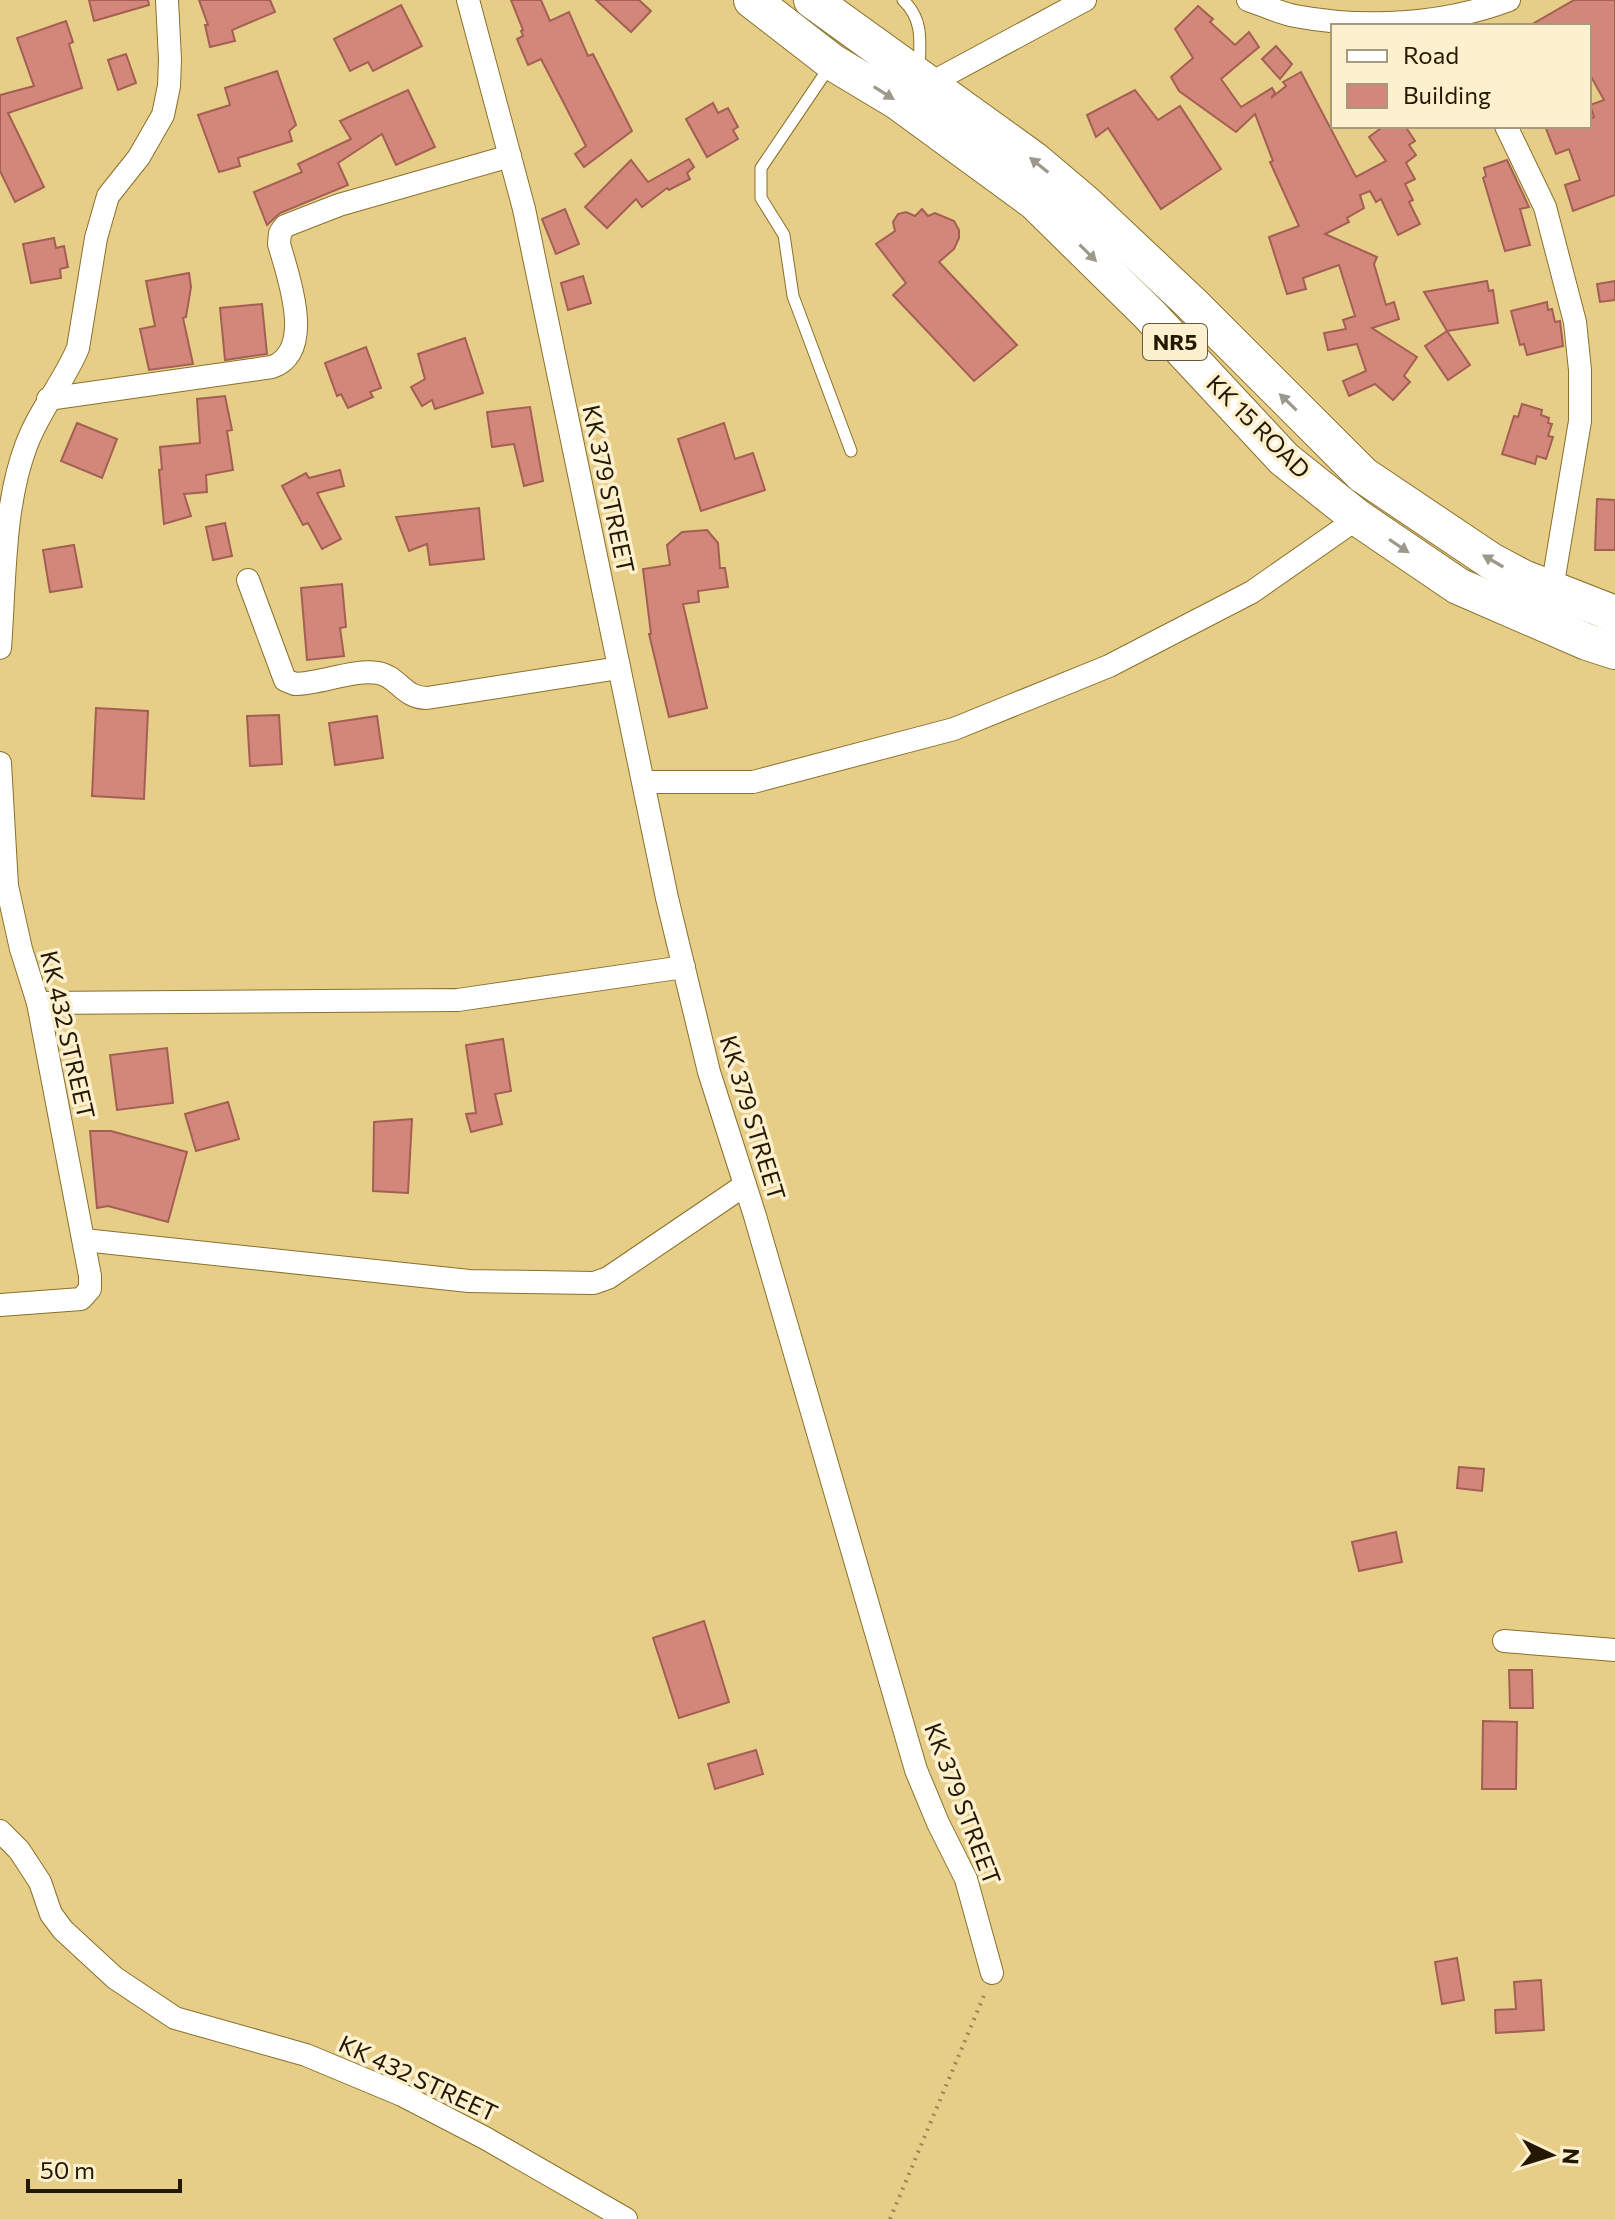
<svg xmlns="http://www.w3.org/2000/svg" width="1615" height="2219" viewBox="0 0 1615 2219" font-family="Commissioner,sans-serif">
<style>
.building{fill:#d3867a;stroke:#a45f54;stroke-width:2}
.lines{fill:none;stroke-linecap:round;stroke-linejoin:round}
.service-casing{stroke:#89712b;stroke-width:13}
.minor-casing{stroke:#89712b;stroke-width:24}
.trunk-casing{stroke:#89712b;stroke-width:38}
.path{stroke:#998652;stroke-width:4;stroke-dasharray:2 6;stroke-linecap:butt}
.service{stroke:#fff;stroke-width:11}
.minor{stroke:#fff;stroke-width:22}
.trunk{stroke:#fff;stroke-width:36}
.oneway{fill:#9c988c}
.labels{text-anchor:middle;stroke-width:7;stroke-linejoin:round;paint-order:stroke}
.shield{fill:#fdf0ce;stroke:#645a3e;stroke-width:2}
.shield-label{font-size:22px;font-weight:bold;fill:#231900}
.street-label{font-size:24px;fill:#231900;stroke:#fdf0ce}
</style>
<rect width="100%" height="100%" fill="#e7ce88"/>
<g class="building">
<polygon points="89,0 148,0 149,5 94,21"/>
<polygon points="199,0 270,0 275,12 232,30 235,41 210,47 205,25 208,25"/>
<polygon points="511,0 541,0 550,21 569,12 588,56 593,54 632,131 584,167 575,154 586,146 541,59 528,65 517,39 523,36 521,31 523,30"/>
<polygon points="596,0 639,0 651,11 631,32"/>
<polygon points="1574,0 1615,0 1615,195 1573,211 1565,185 1580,180 1569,149 1556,154 1545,126 1589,126 1589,119 1594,117 1590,105 1604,100 1589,73 1589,26 1529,26"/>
<polygon points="401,5 422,46 373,71 368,62 350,71 334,39"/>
<polygon points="1198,6 1213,19 1210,22 1235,45 1249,32 1259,47 1221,79 1241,107 1272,88 1275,93 1271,98 1286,86 1283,82 1301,72 1356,177 1386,161 1369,137 1384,126 1405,126 1415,141 1409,145 1416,155 1406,163 1415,179 1405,184 1413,200 1409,202 1420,224 1398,235 1381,199 1376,202 1370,191 1360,195 1364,208 1347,218 1349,222 1325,234 1377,257 1374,264 1386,305 1394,302 1399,319 1372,328 1417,357 1404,376 1410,382 1393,400 1375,384 1349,396 1343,381 1366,371 1357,344 1328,350 1324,333 1346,329 1343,320 1355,316 1339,265 1303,278 1306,289 1287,294 1269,237 1299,226 1270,162 1273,161 1255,114 1236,132 1179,91 1171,77 1193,58 1175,29"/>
<polygon points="66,21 73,42 69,44 82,88 8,113 44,187 15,202 0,171 0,95 34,86 17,38"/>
<polygon points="1276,46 1292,64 1280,79 1262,59"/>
<polygon points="126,54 136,83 118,90 108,60"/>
<polygon points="277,71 296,125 289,131 292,141 238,158 240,166 219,172 198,115 230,105 225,88"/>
<polygon points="408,90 435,147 396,165 382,134 338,163 348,185 280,213 267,225 254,192 302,172 298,164 351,139 340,121"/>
<polygon points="1135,90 1158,120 1180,106 1221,169 1161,209 1108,128 1096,137 1087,115"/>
<polygon points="713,103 718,113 728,108 738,127 733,130 738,139 707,157 686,119"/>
<polygon points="689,159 694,167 687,173 690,179 669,190 667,188 642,207 636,199 607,228 585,207 631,160 648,182"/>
<polygon points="1507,160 1529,207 1520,209 1530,245 1505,251 1483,178 1486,176 1484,168"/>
<polygon points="565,209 579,244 556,254 542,219"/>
<polygon points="922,209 928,216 935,213 954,221 959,230 959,238 954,249 939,262 1017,345 974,381 893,295 906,283 876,244 895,231 893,222 898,214 906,212 915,216"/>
<polygon points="54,238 56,248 64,246 68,267 60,269 61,278 31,283 23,244"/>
<polygon points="189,273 191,287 186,317 183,318 193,364 149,370 140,329 155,326 146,281"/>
<polygon points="583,276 591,303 568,310 561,283"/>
<polygon points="1487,281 1489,291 1493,290 1498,323 1447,331 1470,365 1448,380 1425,346 1447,331 1424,292"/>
<polygon points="1615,281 1615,300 1600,302 1597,284"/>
<polygon points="1547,302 1548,310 1552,309 1555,322 1560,321 1563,346 1527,355 1524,344 1520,345 1511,311"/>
<polygon points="262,304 267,354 225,360 220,308"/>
<polygon points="465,338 483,393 435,409 432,400 422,406 411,387 425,379 418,354"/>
<polygon points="366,347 381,388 370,392 373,397 348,408 341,394 337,396 325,363"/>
<polygon points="225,396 232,430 227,431 233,470 206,475 207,492 184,494 191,516 164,524 159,470 162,469 160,447 200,443 197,399"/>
<polygon points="1522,404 1542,410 1541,415 1549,418 1548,423 1552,424 1548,436 1553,437 1546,459 1537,456 1535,464 1502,454 1514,416 1518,417"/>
<polygon points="530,407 543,481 524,486 514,444 492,447 487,412"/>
<polygon points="77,423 117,439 102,478 61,461"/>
<polygon points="724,423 735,459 753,453 765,490 701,511 678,439"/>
<polygon points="340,470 344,486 317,493 341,539 322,549 308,523 303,525 282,486 306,473 309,478"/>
<polygon points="1597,499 1615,500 1615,550 1595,550"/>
<polygon points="479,508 484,559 430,565 427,544 409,551 396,517"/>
<polygon points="225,523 232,556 213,560 206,527"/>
<polygon points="707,530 718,543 720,568 725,568 728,587 698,591 699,602 683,604 707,708 669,717 649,634 651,634 643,569 670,565 667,545 682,532"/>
<polygon points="74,545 82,587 50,592 43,550"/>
<polygon points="342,584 346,627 340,628 344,656 307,660 301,588"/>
<polygon points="96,708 148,711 144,799 92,796"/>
<polygon points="279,715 282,764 250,766 247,716"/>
<polygon points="377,716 383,758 335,765 329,723"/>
<polygon points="503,1039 511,1091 495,1094 502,1124 471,1132 466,1114 476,1113 466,1045"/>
<polygon points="167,1048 173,1103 117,1110 110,1055"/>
<polygon points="228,1102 239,1139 196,1151 185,1114"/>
<polygon points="412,1119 408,1193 373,1191 374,1122"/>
<polygon points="90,1131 111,1131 187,1152 168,1222 108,1206 97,1208"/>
<polygon points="1459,1467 1484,1469 1482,1491 1457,1488"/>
<polygon points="1396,1532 1402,1562 1359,1571 1352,1542"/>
<polygon points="704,1621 729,1702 679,1718 653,1638"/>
<polygon points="1509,1670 1532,1670 1533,1708 1510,1708"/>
<polygon points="1483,1721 1517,1722 1516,1789 1482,1789"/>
<polygon points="756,1750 763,1774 715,1789 708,1764"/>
<polygon points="1457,1958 1464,2000 1442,2004 1435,1962"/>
<polygon points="1541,1980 1544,2030 1496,2033 1495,2010 1516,2009 1514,1982"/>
</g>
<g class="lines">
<defs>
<g id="service">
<path d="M903 0C924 20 920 42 919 69"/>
<polyline points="830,66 761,168 761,198 784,235 793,296 851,451"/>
</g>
<g id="minor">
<polyline points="468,0 524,209 667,898 709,1072 755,1216 916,1770 938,1823 966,1879 992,1973"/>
<path d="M1248 0C1263 5 1279 13 1295 16 1364 29 1443 25 1509 0"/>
<polyline points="929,84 1085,0"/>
<polyline points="1506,126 1545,207 1575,322 1580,370 1580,421 1552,589"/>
<path d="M48 399 272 367C316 351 288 276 279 244L280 233 285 226 339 205 510 156"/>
<path d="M248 580 285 680 295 684C320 684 353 669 378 673 398 676 403 698 427 698L619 668"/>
<path d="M0 648C5 583 3 507 26 446 39 410 64 382 78 348L96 238 108 196 139 157 163 115 169 86 170 60 167 0"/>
<polyline points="0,763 7,886 21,949 38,1003 90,1276 90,1289 81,1299 0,1305"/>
<polyline points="644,782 753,782 954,729 1109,666 1252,592 1358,518"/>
<polyline points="38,1003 458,1000 684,967"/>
<polyline points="84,1240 469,1281 594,1283 608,1278 745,1185"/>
<polyline points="1504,1641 1615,1650"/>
<polyline points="0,1831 19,1850 40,1882 51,1914 63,1930 115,1978 175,2018 306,2055 402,2095 485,2138 626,2219"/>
</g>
<g id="trunk">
<polyline points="752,0 832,62 897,101 1035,202 1149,314 1284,459 1358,518 1458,586 1587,642 1615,651"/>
<polyline points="812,0 1034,160 1086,204 1191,303 1363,475 1491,561 1523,578 1615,614"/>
</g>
</defs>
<use href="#service" class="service-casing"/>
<use href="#minor" class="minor-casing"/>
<use href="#trunk" class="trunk-casing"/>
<polyline class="path" points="890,2219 985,1993"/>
<use href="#service" class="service"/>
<use href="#minor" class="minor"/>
<use href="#trunk" class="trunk"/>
</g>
<defs><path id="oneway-solid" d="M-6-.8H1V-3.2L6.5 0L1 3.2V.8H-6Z" transform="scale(2)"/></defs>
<g class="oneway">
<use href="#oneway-solid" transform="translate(884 93) rotate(32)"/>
<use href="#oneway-solid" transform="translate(1039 165) rotate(-141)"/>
<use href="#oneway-solid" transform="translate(1088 253) rotate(45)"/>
<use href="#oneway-solid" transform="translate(1288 402) rotate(-136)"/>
<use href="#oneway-solid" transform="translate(1399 546) rotate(34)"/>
<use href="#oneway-solid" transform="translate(1493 561) rotate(-150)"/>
</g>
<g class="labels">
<rect class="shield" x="1143" y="324" width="64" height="36" rx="6"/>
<g class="shield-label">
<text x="1175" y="350">NR5</text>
</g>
<g class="street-label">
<text transform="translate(1258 427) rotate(45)" y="8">KK 15 ROAD</text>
<text transform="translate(608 489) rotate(78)" y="8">KK 379 STREET</text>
<text transform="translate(67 1035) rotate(77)" y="8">KK 432 STREET</text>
<text transform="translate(752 1118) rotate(73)" y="8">KK 379 STREET</text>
<text transform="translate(962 1804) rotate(69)" y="8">KK 379 STREET</text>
<text transform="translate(418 2079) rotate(25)" y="8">KK 432 STREET</text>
</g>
</g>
<rect x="1331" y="24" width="260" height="104" fill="#fdf0ce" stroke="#a69a7c" stroke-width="2"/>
<rect x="1347" y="50" width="40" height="12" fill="#ffffff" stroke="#a69a7c" stroke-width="2"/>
<text x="1403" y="64" font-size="24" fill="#231900">Road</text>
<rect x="1347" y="84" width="40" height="24" fill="#d3867a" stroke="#a69a7c" stroke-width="2"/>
<text x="1403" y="104" font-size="24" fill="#231900">Building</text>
<g transform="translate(1551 2155) rotate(94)" stroke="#fdf0ce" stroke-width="6" paint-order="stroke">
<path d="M0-6L14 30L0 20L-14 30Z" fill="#231900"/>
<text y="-12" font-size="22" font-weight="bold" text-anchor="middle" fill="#231900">N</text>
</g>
<path d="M28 2179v12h152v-12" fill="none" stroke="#231900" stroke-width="4"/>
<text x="40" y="2179" font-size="24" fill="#231900" stroke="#fdf0ce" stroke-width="6" paint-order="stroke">50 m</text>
</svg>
